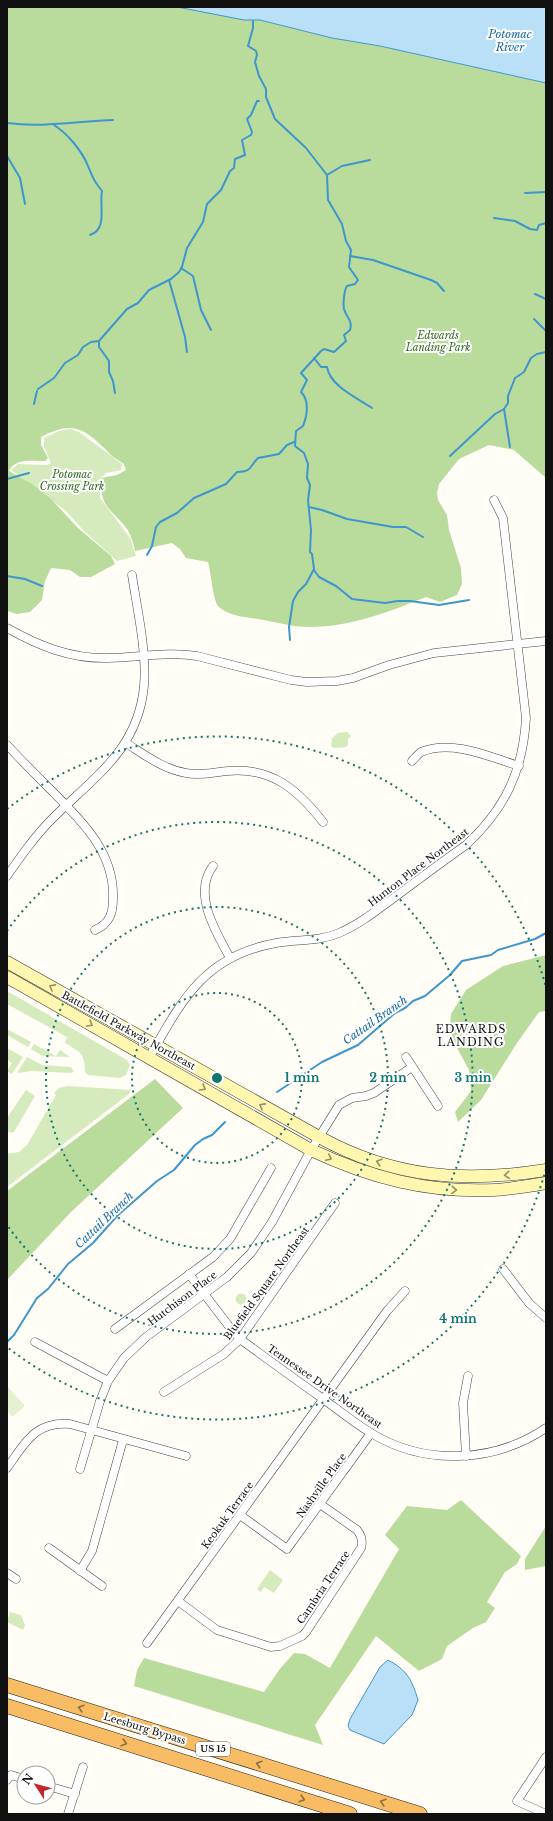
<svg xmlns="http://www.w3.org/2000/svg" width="553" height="1821" viewBox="0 0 553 1821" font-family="'Libre Baskerville',serif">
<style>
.green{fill:#d5ebbd}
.forest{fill:#b9dc9c}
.pitch{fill:#e6f2cf}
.water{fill:#b9e0f7;stroke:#3f96cf}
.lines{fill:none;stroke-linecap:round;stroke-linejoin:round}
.stream{stroke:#3f96cf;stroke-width:2}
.minor-casing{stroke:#444;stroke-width:9}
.secondary-casing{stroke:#333;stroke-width:13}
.trunk-casing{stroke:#222;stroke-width:15}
.minor{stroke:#fff;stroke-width:8}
.secondary{stroke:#fff6b0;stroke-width:12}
.trunk{stroke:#f7bc64;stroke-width:14}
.oneway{stroke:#948f68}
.oneway2{stroke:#906f3f}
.ring{fill:none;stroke:#0f766e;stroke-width:2;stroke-dasharray:2 4}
.labels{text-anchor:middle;stroke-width:4;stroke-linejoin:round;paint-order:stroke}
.shield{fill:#fff;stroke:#585858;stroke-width:1}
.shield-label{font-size:9px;font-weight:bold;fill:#111}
.park-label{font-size:10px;font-style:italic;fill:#2f6b1f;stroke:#fff}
.street-label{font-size:10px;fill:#111;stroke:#fff}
.water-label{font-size:11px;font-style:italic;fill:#1768a6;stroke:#fff}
.neighbourhood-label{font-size:11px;letter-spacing:1px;fill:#111;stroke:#fff}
.centre{fill:#0f766e;stroke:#fff;stroke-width:2}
.ring-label{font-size:12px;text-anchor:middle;font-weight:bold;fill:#0f766e;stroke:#fff;stroke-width:4;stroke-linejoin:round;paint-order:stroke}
</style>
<rect width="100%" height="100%" fill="#fffdf5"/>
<g class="green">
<polygon points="70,429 79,432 122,464 121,470 106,473 100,479 100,498 130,538 136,556 117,561 84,531 65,510 11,470 18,464 47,465 51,463 44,447 44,438 59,431"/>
<polygon points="347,732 351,736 348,739 348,745 346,747 334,748 331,746 332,738 338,733"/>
<path d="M7 991 127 1060 130 1065 126 1075 120 1078 88 1075 85 1072C85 1053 80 1052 65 1043L67 1037 7 1004Z"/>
<polygon points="7,1029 31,1042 28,1047 7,1035"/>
<polygon points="34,1044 56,1056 60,1050 70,1057 43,1056 31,1049"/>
<polygon points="7,1048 23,1057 12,1074 7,1071 12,1063 7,1060"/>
<polygon points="27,1057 42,1065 71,1067 74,1072 70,1073 32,1071 17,1073"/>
<polygon points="68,1086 131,1090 129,1094 7,1187 7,1154 19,1152 27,1145 56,1095 54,1093 59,1088"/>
<polygon points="26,1090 35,1096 14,1132 11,1133 7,1131 7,1118"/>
<circle cx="241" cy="1299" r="5.5"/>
<polygon points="270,1570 283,1580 274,1593 264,1587 261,1592 257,1589"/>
<polygon points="10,1612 21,1615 25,1625 23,1630 7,1622"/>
</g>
<g class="forest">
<path d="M7 7H177L260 20 332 38 380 46 546 83V478L514 450 489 445 459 459 439 484 437 493 438 500 447 515 449 530 461 568 462 584 457 595 440 602 426 597C384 614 340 631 294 626 282 624 270 621 258 619 245 617 228 616 218 606 213 600 211 572 208 562L186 558 180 549 172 543 135 551C133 541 130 532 124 525 108 507 99 504 102 478L117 475 126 470 124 464C120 461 116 459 112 456 108 453 106 449 103 447 80 425 69 423 41 437V445L48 458 45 461C33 461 14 458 9 471L32 484 51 499 78 528 111 556 115 564 91 577H80L70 570 51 568 45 581 42 600 30 612 17 614 7 611Z"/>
<polygon points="546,955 546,1011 539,1012 517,1043 481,1100 458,1122 455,1112 471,1091 469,1070 449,1033 451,1014 466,990 503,966"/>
<polygon points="155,1079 183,1108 71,1212 7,1280 7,1191"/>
<polygon points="461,1500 521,1556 517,1564 505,1572 487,1602 495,1608 486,1622 473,1628 447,1646 442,1659 419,1671 376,1636 315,1725 323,1745 134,1686 137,1670 144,1658 264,1692 279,1670 294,1653 305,1654 330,1668 399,1549 385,1535 407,1506 447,1510"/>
<polygon points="546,1526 546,1566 525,1570 525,1559"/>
</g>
<polygon class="pitch" points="7,1386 25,1406 12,1417 7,1410"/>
<g class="water">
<polygon points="177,7 546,7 546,83 380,46 332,38 260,20 244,20"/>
<path d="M388 1660C407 1670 412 1680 418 1700L412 1715 384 1744 350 1730 348 1726 350 1719 380 1667Z"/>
</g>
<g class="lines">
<g class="stream">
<path d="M253 21V28L248 46 256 51 257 55 255 62 259 76 266 89V97L275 119 306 148 327 175 328 200 342 224 346 241 351 250 349 267 358 280 355 284 347 286C344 290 343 304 344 309 346 317 353 320 350 330L344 335 346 341 334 352 324 349 321 351 301 373 307 380 301 392C310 401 307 416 303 426L296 431 295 446 304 453 308 464 307 478 310 485 308 500 311 530 310 552 312 554 314 569 306 584 298 592 293 601 289 627 290 640"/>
<path d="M7 123C43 128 78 121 113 120"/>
<path d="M54 125C68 134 82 151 88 166 93 178 94 181 102 191 99 206 108 229 90 235"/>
<polyline points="7,156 20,178 25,204"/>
<polyline points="327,175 342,166 370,160"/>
<polyline points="525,193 546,192"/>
<polyline points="494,218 515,221 530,229 537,230 539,225 546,223"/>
<polyline points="350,256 373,260 431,280 437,283 444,291"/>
<polyline points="181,268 193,276 201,310 211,330"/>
<polyline points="169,280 185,337 187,352"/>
<polyline points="535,294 546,299"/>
<polyline points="534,319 546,331"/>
<polyline points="99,341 99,347 109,361 109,372 113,381 115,393"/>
<path d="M314 358 321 367H327C330 386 357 398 372 408"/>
<polyline points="38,389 54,378 65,363 78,355 83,347 91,342 99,341 127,309 138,303 149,290 171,279 179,272 182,267 187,248 203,222 207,204 221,190 230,171 234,168 235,159 245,155 242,140 251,135 252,132 247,119 251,115 257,101 259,101"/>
<polyline points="34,404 37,391"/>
<polyline points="504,409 510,447"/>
<polyline points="450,456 495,414 504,409 508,403 508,396 515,378 524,372 531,358 537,354 546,352"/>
<polyline points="7,479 29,473"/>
<polyline points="309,507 322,510 347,519 393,527 406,527 423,537"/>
<path d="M147 555 152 546 156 527 160 522 177 513 194 498 226 484 237 472C252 472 249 467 258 458L279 454 287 445 294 442"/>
<polyline points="314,570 319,577 336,586 352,599 385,603 398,601 410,601 439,605 469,600"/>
<polyline points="7,576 25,579 42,586"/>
<polyline points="277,1092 322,1062 358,1045 395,1013 405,1008 413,1001 425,996 450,975 462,961 491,955 498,950 535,939 546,933"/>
<polyline points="7,1342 14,1335 37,1298 48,1289 68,1264 93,1243 117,1216 157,1181 174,1170 195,1145 203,1139 212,1135 225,1122"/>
</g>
<defs>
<g id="minor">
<path d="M7 628C39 646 71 659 108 658 138 658 167 651 197 656L291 680 307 682 337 681 353 678 389 665 434 653 546 641"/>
<path d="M126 743C145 755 163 769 186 773 200 776 214 772 228 771 272 767 298 790 323 822"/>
<path d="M7 745C22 761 37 776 52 791 82 821 115 853 113 899 113 914 109 924 95 930"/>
<path d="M412 761C415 758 418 754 421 752 452 739 490 757 519 766"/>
<path d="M213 866C192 894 216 932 230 958"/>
<path d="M7 876C21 856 35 836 52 819 94 777 138 750 144 686 147 652 137 608 132 575"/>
<polyline points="406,1057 438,1106"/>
<path d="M149 1058C182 1000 204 956 276 943 297 939 319 942 339 933 360 924 377 910 395 897 419 879 442 862 466 845 505 809 523 771 526 718L503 518 494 500"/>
<polyline points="503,1269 529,1303 546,1318"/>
<path d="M189 1274 228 1325 240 1339C266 1358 292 1377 319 1396 336 1408 353 1422 371 1433 425 1466 494 1463 546 1428"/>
<polyline points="115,1329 213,1257 230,1239 271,1168"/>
<polyline points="35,1342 108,1381"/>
<polyline points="164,1392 224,1354 240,1339 335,1203"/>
<polyline points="466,1456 463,1403 468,1376"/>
<path d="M7 1468C25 1443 35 1421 70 1424L186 1456"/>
<polyline points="80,1469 100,1401 108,1381 124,1358 146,1337 227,1277 251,1253 272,1222 311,1150 339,1105 352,1098 366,1096 374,1093 412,1067"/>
<polyline points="240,1515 287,1549 371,1433"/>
<polyline points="49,1548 102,1586"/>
<polyline points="80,1571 92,1551 123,1440"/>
<polyline points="7,1573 16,1579"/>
<path d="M178 1601 217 1630 271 1647 280 1646 302 1636 306 1632 361 1548C363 1541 362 1536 357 1530L320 1504"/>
<polyline points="147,1643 387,1311 405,1291"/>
<polyline points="546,1757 517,1801 546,1814"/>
<polyline points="7,1780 11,1775 24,1779"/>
<polyline points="48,1786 75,1794"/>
<polyline points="68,1814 83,1767"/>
</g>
<g id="secondary">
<path d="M7 962 319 1137C393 1178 464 1183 546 1170"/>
<path d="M7 977 311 1150C371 1178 428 1193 494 1190 512 1189 529 1186 546 1183"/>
</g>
<g id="trunk">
<polyline points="7,1685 420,1814"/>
<polyline points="7,1706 350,1814"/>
</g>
</defs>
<use href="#minor" class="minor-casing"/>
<use href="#secondary" class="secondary-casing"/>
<use href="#trunk" class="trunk-casing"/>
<use href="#minor" class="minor"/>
<use href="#secondary" class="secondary"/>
<use href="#trunk" class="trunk"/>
</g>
<defs><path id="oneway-chevron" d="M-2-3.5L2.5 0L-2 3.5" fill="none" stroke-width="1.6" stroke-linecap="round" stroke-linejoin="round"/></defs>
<g class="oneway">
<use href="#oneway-chevron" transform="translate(52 987) rotate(-151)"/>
<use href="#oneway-chevron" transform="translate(90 1024) rotate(30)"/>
<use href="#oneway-chevron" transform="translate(203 1088) rotate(30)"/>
<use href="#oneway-chevron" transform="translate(262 1106) rotate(-151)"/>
<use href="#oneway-chevron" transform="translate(329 1158) rotate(25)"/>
<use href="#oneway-chevron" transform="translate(379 1162) rotate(-164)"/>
<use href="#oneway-chevron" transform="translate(507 1175) rotate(175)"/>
<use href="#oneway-chevron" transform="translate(454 1190) rotate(4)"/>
</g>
<g class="oneway2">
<use href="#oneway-chevron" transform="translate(81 1708) rotate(-163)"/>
<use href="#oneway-chevron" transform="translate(124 1743) rotate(18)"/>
<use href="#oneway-chevron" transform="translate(259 1764) rotate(-163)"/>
<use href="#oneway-chevron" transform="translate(302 1799) rotate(17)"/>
<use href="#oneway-chevron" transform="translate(383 1802) rotate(-163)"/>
</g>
<g class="ring">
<circle cx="217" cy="1078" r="85"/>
<circle cx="217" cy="1078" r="171"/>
<path d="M7 931A256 256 0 1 1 7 1225"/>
<path d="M546 1169A341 341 0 0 1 7 1347M7 809A341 341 0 0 1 546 987"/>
</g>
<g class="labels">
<rect class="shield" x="196" y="1742" width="34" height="14" rx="3"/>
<g class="shield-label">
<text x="213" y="1752">US 15</text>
</g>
<g class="park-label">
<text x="438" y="339">Edwards<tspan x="438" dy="12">Landing Park</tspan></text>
<text x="72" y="478">Potomac<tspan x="72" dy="12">Crossing Park</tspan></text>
</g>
<g class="street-label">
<text transform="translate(418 867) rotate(-37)" y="4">Hunton Place Northeast</text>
<text transform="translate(129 1030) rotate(29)" y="4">Battlefield Parkway Northeast</text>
<text transform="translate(266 1283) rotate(-54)" y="4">Bluefield Square Northeast</text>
<text transform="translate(182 1298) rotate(-37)" y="4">Hutchison Place</text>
<text transform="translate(325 1386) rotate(35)" y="4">Tennessee Drive Northeast</text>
<text transform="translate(321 1485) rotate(-54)" y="4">Nashville Place</text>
<text transform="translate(227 1515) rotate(-54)" y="4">Keokuk Terrace</text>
<text transform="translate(323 1587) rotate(-56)" y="4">Cambria Terrace</text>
<text transform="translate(145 1728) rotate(17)" y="4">Leesburg Bypass</text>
</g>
<g class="water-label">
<text x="510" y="38">Potomac<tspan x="510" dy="13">River</tspan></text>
<text transform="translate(375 1020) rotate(-35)" y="4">Cattail Branch</text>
<text transform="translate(104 1220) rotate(-44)" y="4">Cattail Branch</text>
</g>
<g class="neighbourhood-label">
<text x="471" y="1033">EDWARDS<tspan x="471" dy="13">LANDING</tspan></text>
</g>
</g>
<circle cx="217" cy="1078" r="6" class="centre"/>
<g class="ring-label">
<text x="302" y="1082">1 min</text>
<text x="388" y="1082">2 min</text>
<text x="473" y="1082">3 min</text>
<text x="458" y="1323">4 min</text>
</g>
<rect width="553" height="1821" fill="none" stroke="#111111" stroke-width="16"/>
<g transform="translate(36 1785) rotate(306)"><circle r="19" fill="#ffffff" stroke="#a0a0a0"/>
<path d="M0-3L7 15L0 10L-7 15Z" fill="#c4262e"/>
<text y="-6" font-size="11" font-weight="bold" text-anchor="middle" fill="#111111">N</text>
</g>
</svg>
